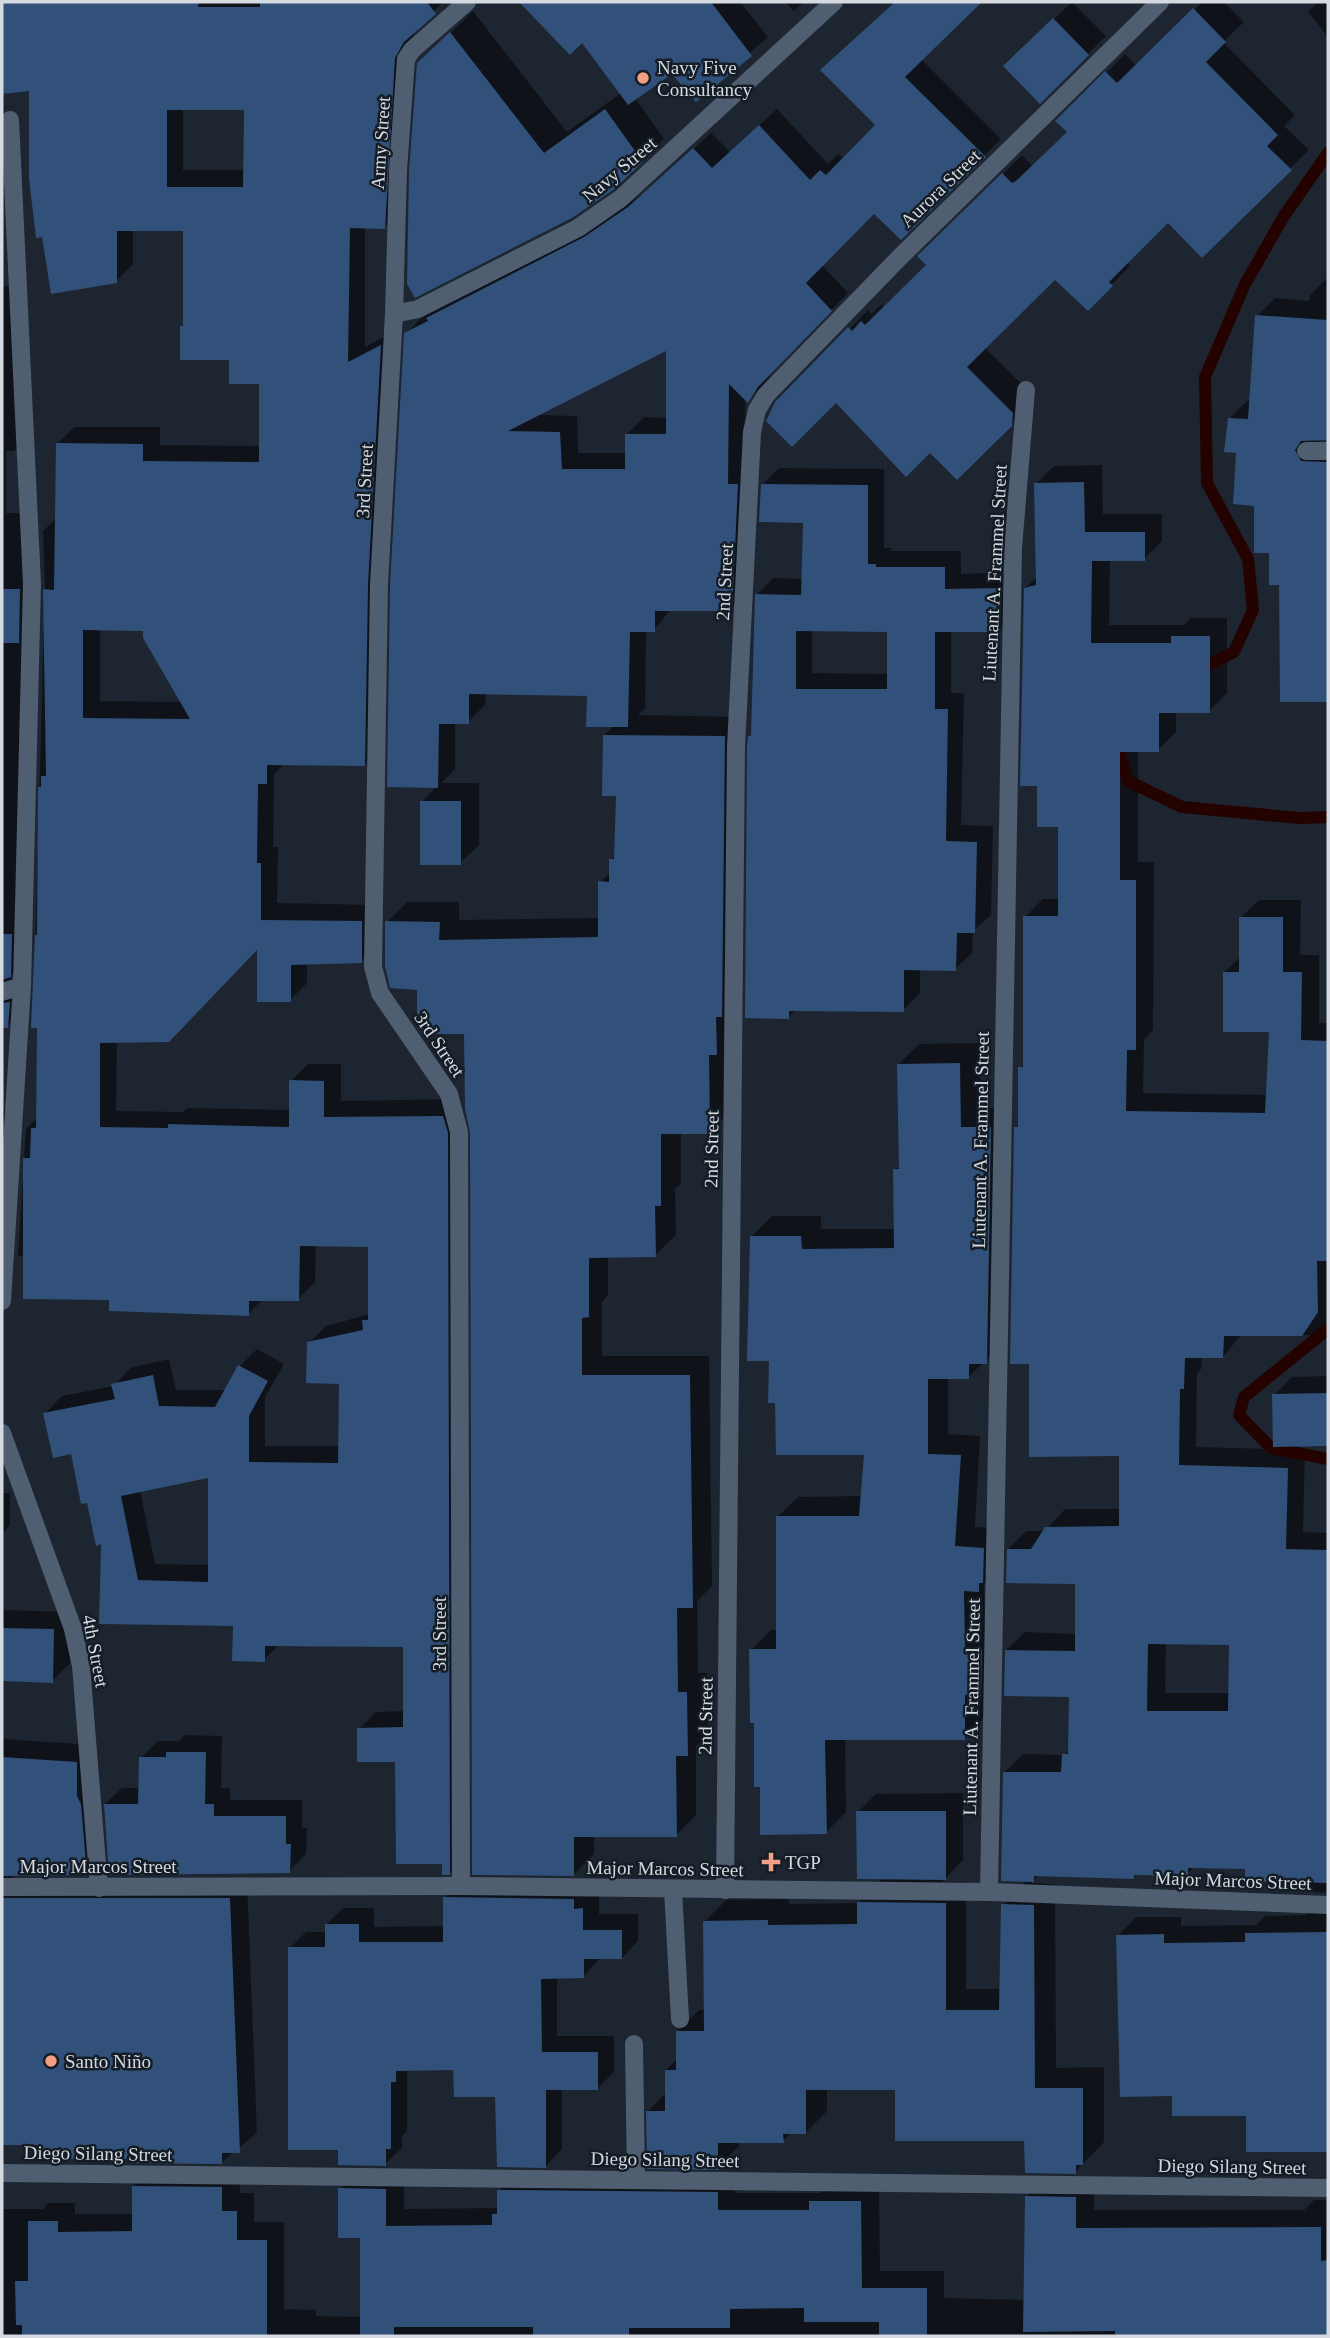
<svg xmlns="http://www.w3.org/2000/svg" width="1330" height="2338" viewBox="0 0 1330 2338" font-family="'Times New Roman',serif">
<style>
.shadow{fill:#0007;fill-rule:evenodd}
.lines{fill:none;stroke-linecap:round;stroke-linejoin:round}
.stream{stroke:#230200;stroke-width:12}
.building{fill:#31517a;fill-rule:evenodd}
.service{stroke:#505e71;stroke-width:18}
.minor{stroke:#505e71;stroke-width:18}
.poi-dot{fill:#f39f86;stroke:#141c26;stroke-width:2.5}
.labels{text-anchor:middle;stroke-width:5;stroke-linejoin:round;paint-order:stroke}
.poi-label{font-size:19px;fill:#d4dae0;stroke:#141c26;text-anchor:start}
.street-label{font-size:19px;fill:#d4dae0;stroke:#141c26}
</style>
<rect width="100%" height="100%" fill="#1d2530"/>
<g class="shadow">
<path d="M2 2H443L420 24 411 39 401 210 384 227H365V347L397 330 381 748 364 765H283L274 774 273 847H278L277 903 379 905 378 944 361 961 307 963V983L290 1000 259 947 117 1041 116 1111 183 1112 187 1108 291 1110V1081L308 1064H341V1101L460 1099 464 1116 466 1856 449 1873 397 1760 359 1729 376 1712 405 1711 404 1645 280 1644 264 1660 234 1624 101 1623 103 1541 72 1452 45 1413 62 1396 114 1386 130 1368 169 1359 176 1390H226L240 1366 257 1349 284 1364 265 1397V1446H340V1382L309 1343 326 1326 370 1314V1245L316 1244 315 1282 298 1299H263L248 1314 111 1298 25 1256H18L26 1129 38 1117V1026H33L45 584 43 531 57 517V444L74 427H160V445L260 446 261 383 181 327 185 323V229H133V264L116 281 31 89 2 92ZM183 109H246L245 170H183ZM100 629H144L182 702 100 701ZM210 1476V1565L155 1564 140 1490Z"/>
<polygon points="521,2 740,2 768,37 696,99 672,72 635,98 664,139 642,161 571,217 442,41 473,11 567,132 621,93 582,41 570,52"/>
<polygon points="785,2 804,2 794,11"/>
<path d="M896 2H980L921 59 1001 139 901 238 874 211 822 265 848 293 775 368 765 384 748 400 745 398 748 592 731 609H671L654 630H646L645 708 638 715 745 717 730 1112 709 1132 681 1133V1184L675 1189 676 1235 655 1255 608 1256V1295L602 1302V1356H709L712 1586 697 1601 698 1673H707L708 1734 696 1746V1815L676 1835H594V1854L574 1874 472 1132 465 1032 419 989 387 922 407 902H459V920L600 918V882L611 872V860L616 855 618 794 604 735 615 725 588 694 486 693 485 705 468 722H455V769L441 783H479V845L460 863 422 802 437 786 406 334 423 316 603 221 647 191 711 133 730 152 777 109 828 164 838 154 844 159 877 125 839 53ZM668 348V418L644 417 627 434V453H578L577 416 536 415Z"/>
<polygon points="1072,2 1106,36 1040,102 1023,48"/>
<polygon points="1202,2 1224,2 1244,22 1223,42 1295,115 1284,126 1309,150 1202,255 1168,221 1126,262 1130,266 1088,309 1055,277 984,347 1031,393 1030,406 957,478 930,451 836,401 777,403 868,310 872,314 881,304 885,308 928,265 919,256 1022,155 1031,165 1037,163 1069,132 1058,121 1125,54 1137,66"/>
<polygon points="1318,2 1328,2 1328,37 1308,12"/>
<polygon points="1327,278 1328,438 1313,439 1328,445 1328,700 1282,700 1281,584 1229,419 1247,401 1251,401 1257,316 1275,298 1309,301 1310,295"/>
<polygon points="2,286 25,286 32,433 14,451 6,451 6,513 36,513 28,958 10,976 25,1008 7,1026 2,1026"/>
<path d="M1102 465 1103 514H1162V541L1144 559H1110L1109 625H1184L1190 618H1227V693L1209 711H1176V732L1158 750H1138V862H1154L1153 1030 1144 1040 1143 1093 1267 1095 1271 1030 1224 973 1240 957V918L1259 900H1301L1300 955H1319V1023H1328V1324L1318 1335H1241L1223 1357H1202L1201 1369 1197 1373 1196 1447 1305 1450 1303 1532 1328 1533V1893L1305 1891V1881L1247 1867 1195 1866 1187 1874 1137 1873 1134 1877 1039 1875 1031 1883 1055 1884 1056 2068 1104 2067V2142L1075 2172 1026 2139 897 2088H827V2111L806 2132H792L783 2141H739V2146L717 2168 648 2111 666 2093V2070L677 2059V2032L699 2010H705L704 1922 726 1900 789 1899V1904L858 1903 883 1878 858 1812 876 1794 963 1793V1860L942 1882H966V1989H1001L1003 1905 1027 1880 1005 1772 1023 1754 1064 1755 1070 1749 1071 1695 1006 1650 1025 1632 1077 1634V1582L1008 1549 1026 1531H1045L1065 1509H1121V1455L1031 1362 1016 1128 1020 1124V1068L1024 1064 1025 917 1043 899H1059V826L1039 785 1025 588 1038 576 1036 484 1054 466ZM1166 1643H1231L1230 1693H1165Z"/>
<path d="M779 468 884 469V548H891V551H961V574L1017 572 1016 614 999 630H951V693H964L961 825 993 826 991 915 973 931 972 953 955 969 920 968V993L903 1010 797 1009 788 1017 750 737 753 734 757 595 773 578 803 579 804 521 762 485ZM812 630 888 631V674L812 673Z"/>
<polygon points="979,1043 981,1108 1011,1108 1007,1342 968,1377 948,1377 948,1434 980,1436 975,1527 1003,1528 999,1569 984,1584 985,1629 1002,1630 985,1717 964,1738 845,1738 846,1812 826,1832 761,1785 751,1650 771,1630 777,1630 777,1517 798,1497 863,1496 865,1453 777,1402 752,1236 772,1216 821,1216 821,1229 896,1229 895,1170 901,1165 899,1064 919,1044"/>
<polygon points="2,1110 19,1110 2,1247"/>
<polygon points="1328,1376 1328,1444 1275,1445 1274,1395 1292,1377"/>
<polygon points="2,1493 10,1493 10,1525 2,1534"/>
<polygon points="2,1610 72,1612 70,1663 52,1681 2,1680"/>
<polygon points="185,1735 222,1736 221,1788 230,1788 230,1800 302,1800 302,1828 307,1828 306,1854 289,1871 105,1804 122,1788 140,1788 141,1758 158,1741 179,1741"/>
<polygon points="2,1739 95,1745 104,1856 86,1874 11,1874 14,1879 247,1880 257,2133 222,2162 133,2157 41,2144 2,2143"/>
<polygon points="461,1882 599,1893 599,1914 638,1914 638,1941 622,1958 600,1958 583,1977 557,1977 557,2036 614,2036 614,2072 597,2089 562,2089 562,2149 546,2166 496,2095 455,2068 407,2069 407,2131 402,2136 402,2148 385,2164 340,2148 290,1948 306,1932 327,1932 327,1924 343,1908 374,1908 374,1927 445,1926 444,1898"/>
<polygon points="1323,1898 1328,1898 1327,2150 1248,2115 1174,2094 1118,1936 1136,1917 1181,1917 1181,1926 1256,1925 1265,1916 1306,1915"/>
<polygon points="152,2168 240,2169 240,2193 254,2193 254,2222 284,2222 284,2309 316,2310 316,2316 362,2317 362,2236 340,2189 358,2171 404,2171 404,2209 499,2208 499,2191 517,2173 735,2175 735,2193 820,2193 829,2184 879,2184 880,2271 944,2271 944,2298 1025,2300 1026,2197 1044,2179 1094,2179 1094,2210 1304,2210 1314,2200 1328,2200 1328,2336 2,2336 2,2209 43,2209 48,2203 75,2203 75,2214 133,2214 133,2187"/>
</g>
<g class="lines">
<g class="stream">
<polyline points="1197,671 1234,652 1253,610 1248,559 1207,483 1205,377 1245,284 1284,216 1328,153"/>
<polyline points="1116,741 1128,781 1182,807 1300,818 1328,817"/>
<polyline points="1328,1329 1244,1397 1239,1415 1271,1448 1328,1459"/>
</g>
</g>
<g class="building">
<path d="M2 2H199L198 7H260V2H427L436 14 404 42 395 58 385 229 350 228 348 362 381 345 368 585 365 766 267 765V784H258L257 863H261V920L362 921V963L291 965V1002H257V950L169 1042 100 1043V1127L168 1128V1124L289 1127V1080L324 1081V1117L443 1116 448 1133 450 1875H442V1864H396L395 1762H357V1728L403 1727V1647L265 1646V1662L232 1661 233 1626 99 1624 101 1544 96 1546 87 1503 81 1504 71 1454 53 1458 43 1413 115 1399 111 1384 153 1375 159 1406 215 1407 238 1365 268 1381 249 1416V1462L338 1463 339 1384 306 1383 307 1342 363 1330 362 1320H368V1247L300 1246 299 1301H249V1316L109 1311V1300L23 1299V1158H30L31 1128H36L37 1028H31L35 935H37L38 787H41V776H46L43 589 54 590 56 443 143 444V461L259 462V384H229V360H180V326H183V231H117V283L51 294 42 237 36 238 29 179V91L2 94ZM167 110H244L243 187H167ZM83 630 143 631V638L190 719 83 718ZM208 1478V1582L138 1580 121 1496Z"/>
<polygon points="519,2 711,2 752,56 696,102 672,74 628,105 582,43 570,55"/>
<path d="M895 2H982L905 77 986 157 901 240 874 214 806 283 832 311 758 387 748 403 729 384 728 484H738L732 611H655V632H630L628 727H586L587 696 469 694V724H439L438 788 387 787 390 585 404 333 428 321 426 318 584 237 628 207 693 148 712 168 759 125 810 180 820 170 826 175 875 125 820 70ZM666 351V434H625V469H562L560 432 508 431Z"/>
<polygon points="1193,8 1226,42 1206,62 1278,135 1267,146 1292,170 1202,258 1168,223 1109,282 1113,286 1088,311 1055,280 967,367 1013,413 1012,426 957,480 930,453 906,477 836,403 792,447 766,421 775,402 848,327 852,331 861,321 865,325 926,265 917,256 1002,173 1012,183 1016,181 1067,132 1055,121 1105,71 1117,83"/>
<polygon points="1053,18 1089,55 1040,104 1003,66"/>
<polygon points="450,32 544,153 605,109 643,162 613,190 572,218 415,298 407,284 409,171 417,63"/>
<polygon points="1255,315 1328,320 1328,440 1301,441 1295,450 1301,461 1328,462 1328,702 1280,702 1279,585 1269,585 1269,553 1254,553 1254,506 1233,504 1236,453 1224,452 1228,418 1248,419"/>
<path d="M1084 482 1085 532H1145V561H1092L1091 643H1171V636H1210V713H1159V752H1120V880H1136V1050H1127L1126 1111 1265 1113 1269 1032H1223V972H1239V917H1283V972H1302L1301 1040 1328 1041V1261H1317L1318 1312 1302 1336H1224L1223 1358H1185L1184 1389H1180L1179 1465 1288 1468 1286 1549 1328 1550V1883L1245 1881V1869L1188 1868V1876L1134 1875V1879L1034 1876V1882L1001 1881 1003 1772H1061L1062 1754H1068L1069 1697 1004 1696 1005 1650 1075 1651V1584L1006 1583 1007 1549H1031L1045 1527 1119 1526V1456L1029 1457V1364H1010L1014 1127H1018V1067H1023V916H1058V827H1037V786H1020L1024 588 1036 585 1034 483ZM1148 1644 1229 1645 1228 1711H1147Z"/>
<path d="M761 484 868 485V564H876V567H945V589L1001 588 1000 632H935V709H948L946 841 977 842 975 933H957L956 971 904 970V1012L789 1011V1019L745 1018 747 747 748 736H751L755 594 801 595 803 523 759 522ZM796 631 887 632V689H796Z"/>
<polygon points="2,589 20,589 19,643 2,643"/>
<polygon points="603,735 725,736 722,1017 716,1017 717,1055 709,1055 710,1134 661,1134 661,1206 655,1206 656,1257 589,1258 589,1317 582,1318 582,1375 690,1375 693,1608 677,1608 678,1692 687,1692 688,1756 676,1756 677,1837 574,1837 574,1876 472,1875 470,1132 465,1109 464,1034 422,1034 417,1028 417,990 390,988 385,966 385,921 440,922 439,940 598,937 598,881 609,882 609,859 614,859 616,796 602,796"/>
<rect x="420" y="801" width="41" height="64"/>
<polygon points="2,934 12,934 11,977 2,980"/>
<polygon points="10,1002 8,1028 2,1028 2,1003"/>
<polygon points="960,1063 961,1127 991,1127 987,1364 969,1364 969,1379 928,1379 928,1454 961,1455 955,1546 984,1548 983,1583 979,1583 979,1592 964,1591 965,1649 982,1649 981,1696 965,1695 965,1740 825,1740 827,1834 760,1835 760,1787 754,1787 754,1723 750,1723 749,1649 776,1649 776,1516 859,1516 864,1455 776,1455 775,1403 768,1403 769,1361 747,1361 750,1236 801,1236 802,1249 894,1248 893,1169 899,1169 897,1064"/>
<polygon points="1328,1393 1328,1446 1273,1447 1272,1394"/>
<polygon points="2,1628 54,1629 53,1683 2,1681"/>
<polygon points="166,1752 206,1752 205,1804 214,1804 214,1816 286,1816 286,1844 291,1844 290,1873 109,1875 104,1804 138,1804 139,1757 166,1757"/>
<polygon points="2,1757 77,1762 77,1796 81,1804 87,1875 2,1876"/>
<polygon points="856,1811 946,1811 946,1880 857,1879"/>
<polygon points="443,1897 574,1899 574,1909 583,1908 583,1930 622,1930 622,1959 584,1959 584,1978 541,1979 542,2052 598,2052 598,2090 546,2090 546,2168 497,2167 495,2097 454,2097 453,2070 396,2071 396,2082 391,2082 391,2149 386,2149 386,2166 338,2165 338,2150 288,2150 288,1947 325,1947 325,1924 359,1924 359,1942 443,1942"/>
<polygon points="2,1898 230,1898 240,2153 222,2153 222,2164 132,2163 132,2159 40,2159 39,2145 2,2145"/>
<polygon points="857,1902 946,1903 946,2010 999,2010 1001,1904 1034,1905 1035,2088 1083,2088 1083,2165 1076,2165 1076,2174 1025,2173 1024,2141 895,2141 895,2090 806,2090 806,2134 783,2134 784,2143 718,2143 718,2170 647,2169 646,2111 665,2111 665,2070 676,2070 676,2031 704,2031 703,1921 768,1920 768,1925 857,1924"/>
<polygon points="1328,1932 1328,2152 1246,2152 1246,2116 1172,2116 1172,2096 1120,2097 1116,1935 1164,1934 1164,1943 1245,1942 1245,1933"/>
<polygon points="132,2186 222,2187 222,2211 237,2211 237,2240 267,2240 267,2336 22,2336 22,2325 16,2325 15,2281 28,2281 28,2221 58,2221 58,2232 132,2231"/>
<polygon points="338,2188 386,2189 386,2226 492,2225 492,2214 497,2214 497,2190 718,2192 718,2210 809,2210 809,2201 861,2201 862,2288 927,2288 927,2335 879,2335 879,2322 804,2322 804,2308 730,2309 730,2328 629,2328 629,2336 533,2336 533,2327 394,2327 394,2336 360,2336 360,2238 338,2238"/>
<polygon points="1025,2196 1076,2197 1076,2228 1321,2227 1321,2261 1328,2260 1328,2335 1115,2336 1115,2331 1023,2332"/>
</g>
<g class="lines">
<g class="service">
<polyline points="2,992 22,986"/>
<polyline points="673,1890 680,2019"/>
<polyline points="634,2044 636,2180"/>
</g>
<g class="minor">
<polyline points="394,314 418,309 578,228 620,199 834,2"/>
<polyline points="1306,451 1328,451"/>
<polyline points="2,1301 22,986 32,584 10,120"/>
<polyline points="2,1433 73,1629 81,1666 99,1888"/>
<polyline points="461,1886 459,1132 449,1094 380,993 373,967 379,585 394,314 398,170 406,59 412,50 467,2"/>
<polyline points="2,1887 461,1886 989,1892 1328,1905"/>
<polyline points="725,1890 736,747 752,432 757,410 766,395 899,258 1160,2"/>
<polyline points="989,1892 1013,548 1026,390"/>
<polyline points="2,2173 1328,2188"/>
</g>
</g>
<g class="poi-dot">
<circle cx="643" cy="78" r="7"/>
<path d="M767.5 1851.5h7v7h7v7h-7v7h-7v-7h-7v-7h7z"/>
<circle cx="51" cy="2061" r="7"/>
</g>
<g class="labels">
<g class="poi-label">
<text x="657" y="74">Navy Five<tspan x="657" dy="22">Consultancy</tspan></text>
<text x="785" y="1869">TGP</text>
<text x="65" y="2068">Santo Niño</text>
</g>
<g class="street-label">
<text transform="translate(380 143) rotate(-86)" y="7">Army Street</text>
<text transform="translate(619 169) rotate(-40)" y="7">Navy Street</text>
<text transform="translate(940 188) rotate(-44)" y="7">Aurora Street</text>
<text transform="translate(364 481) rotate(-87)" y="7">3rd Street</text>
<text transform="translate(994 573) rotate(-87)" y="7">Liutenant A. Frammel Street</text>
<text transform="translate(724 582) rotate(-87)" y="7">2nd Street</text>
<text transform="translate(440 1044) rotate(56)" y="7">3rd Street</text>
<text transform="translate(980 1140) rotate(-89)" y="7">Liutenant A. Frammel Street</text>
<text transform="translate(711 1149) rotate(-89)" y="7">2nd Street</text>
<text transform="translate(439 1634) rotate(-90)" y="7">3rd Street</text>
<text transform="translate(96 1651) rotate(79)" y="7">4th Street</text>
<text transform="translate(971 1707) rotate(-89)" y="7">Liutenant A. Frammel Street</text>
<text transform="translate(705 1716) rotate(-89)" y="7">2nd Street</text>
<text x="98" y="1873">Major Marcos Street</text>
<text transform="translate(665 1868) rotate(1)" y="7">Major Marcos Street</text>
<text transform="translate(1233 1880) rotate(2)" y="7">Major Marcos Street</text>
<text transform="translate(98 2153) rotate(1)" y="7">Diego Silang Street</text>
<text transform="translate(665 2159) rotate(1)" y="7">Diego Silang Street</text>
<text transform="translate(1232 2166) rotate(1)" y="7">Diego Silang Street</text>
</g>
</g>
<rect width="1330" height="2338" fill="none" stroke="#d4dae0" stroke-width="7"/>
</svg>
